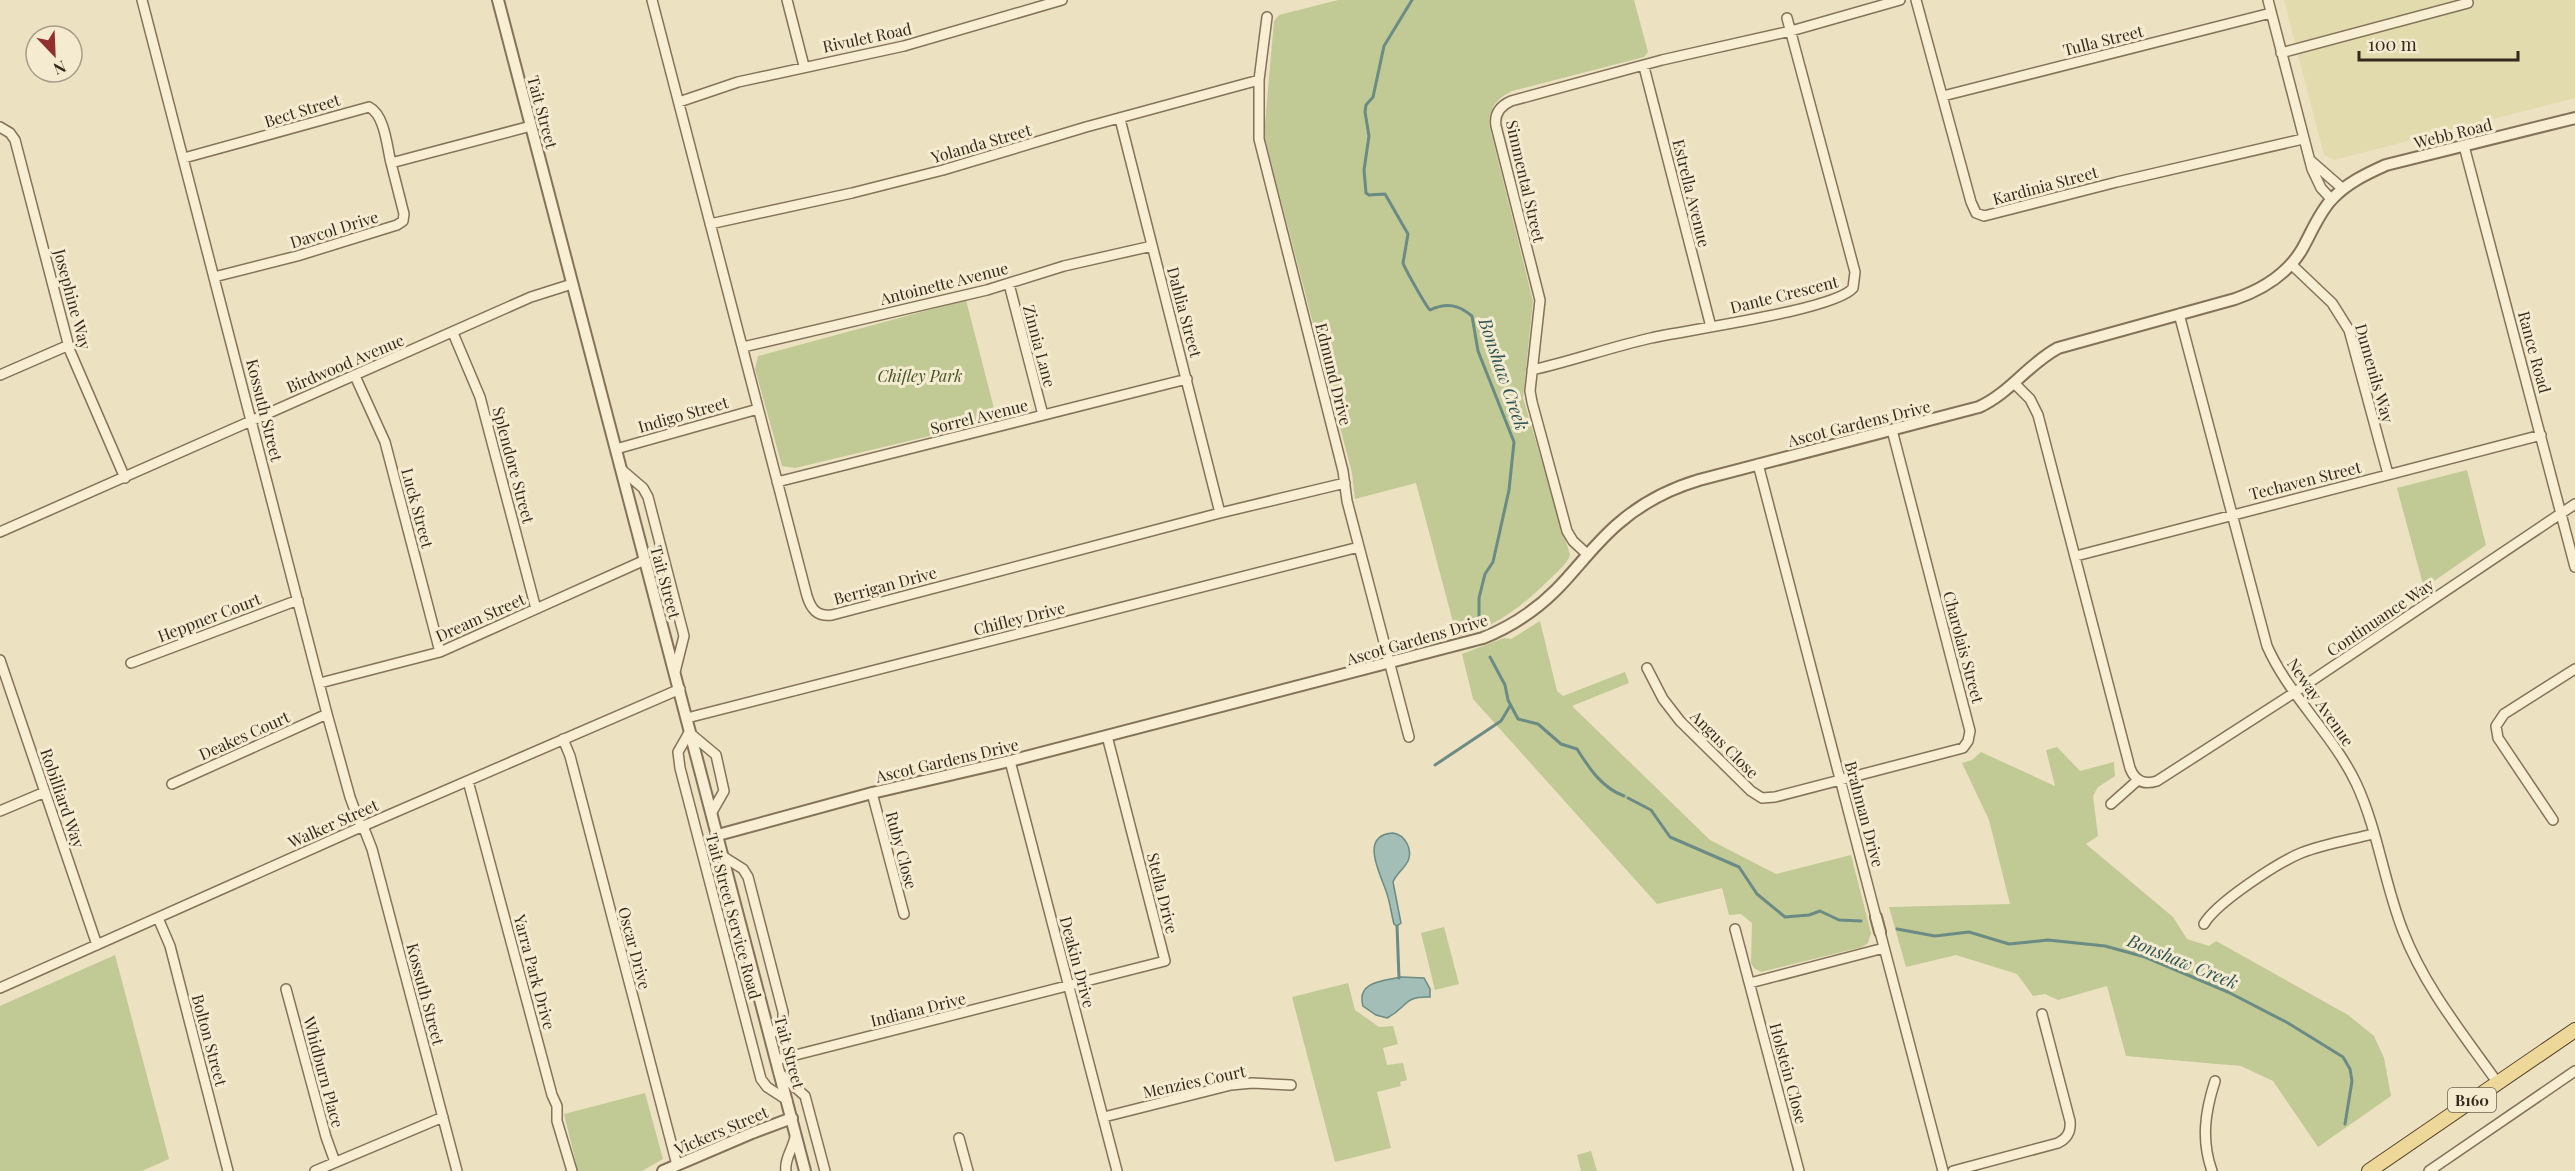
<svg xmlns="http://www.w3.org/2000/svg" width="2575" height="1171" font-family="'Playfair Display',serif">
	<rect width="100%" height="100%" fill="#ece1c1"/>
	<path fill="#e1dbae" d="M 2284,0 L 2575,0 L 2575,98 L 2334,160 L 2324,155 Z"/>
	<path fill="#c1c995" d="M 1338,0 L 1634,0 L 1648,52 L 1644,57 L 1512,91 C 1496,99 1487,109 1490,128 L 1533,301 L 1523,398 L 1570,555 C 1567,564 1559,570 1552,577 C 1525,604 1494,629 1457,637 L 1416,483 L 1355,499 L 1352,473 L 1264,135 L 1274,21 L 1279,15 Z
		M 966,300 L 997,420 L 795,468 L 782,466 L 755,369 L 758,356 Z
		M 2467,470 L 2486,545 L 2424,588 L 2397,488 Z
		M 1540,621 L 1557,691 L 1563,696 L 1625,672 L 1629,683 L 1572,706 L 1710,840 L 1776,874 L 1851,855 L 1871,933 L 1868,943 L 1862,947 L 1761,972 L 1754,968 L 1751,963 L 1752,923 L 1741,914 L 1729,915 L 1722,888 L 1657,904 L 1473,699 L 1462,654 L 1504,638 L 1511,639 Z
		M 2057,747 L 2080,771 L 2114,762 L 2115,776 L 2098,787 L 2093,796 L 2098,836 L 2086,844 L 2173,917 L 2187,939 L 2209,946 L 2216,941 L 2348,1015 L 2374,1036 L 2384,1058 L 2391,1096 L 2318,1147 L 2273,1081 L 2241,1066 L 2126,1056 L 2107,986 L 2058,1000 L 2045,994 L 2033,996 L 2017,974 L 1956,955 L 1906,967 L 1889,907 L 2010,904 L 1989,820 L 1962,763 L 1972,760 L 1981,752 L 2055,786 L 2046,750 Z
		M 1444,927 L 1459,984 L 1435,990 L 1421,933 Z
		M 115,955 L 169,1159 L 142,1171 L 0,1171 L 0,1006 Z
		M 1348,983 L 1355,1010 L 1379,1027 L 1393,1026 L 1398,1044 L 1383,1048 L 1387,1065 L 1403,1063 L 1407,1080 L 1400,1082 L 1401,1086 L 1377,1092 L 1391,1148 L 1335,1162 L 1292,997 Z
		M 645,1093 L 663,1159 L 642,1171 L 578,1171 L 564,1114 Z
		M 1591,1151 L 1597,1171 L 1581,1171 L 1577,1155 Z"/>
	<path fill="#a3beb7" stroke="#6b8b85" stroke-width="1.5" d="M 1393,833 C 1405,835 1413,849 1408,861 C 1404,869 1396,874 1393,882 L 1401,923 L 1397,926 L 1394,924 C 1391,913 1390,901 1386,891 C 1380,873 1359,835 1393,833 Z
		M 1401,977 L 1424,978 L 1430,989 L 1430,997 C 1403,996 1408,1007 1387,1018 L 1376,1015 L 1363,1006 C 1356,981 1384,981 1401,977 Z"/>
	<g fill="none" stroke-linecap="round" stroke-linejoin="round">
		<path stroke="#6b8b85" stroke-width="3" d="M 1412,0 L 1384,46 L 1373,97 L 1366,105 L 1365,112 L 1369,136 L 1364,170 L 1366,193 L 1369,195 L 1385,194 L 1408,234 L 1403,263 C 1406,271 1426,306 1430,310 C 1447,302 1459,305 1472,316 L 1478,351 L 1514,442 L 1509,490 L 1493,562 L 1485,574 L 1479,598 L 1479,617
			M 1490,657 L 1505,685 L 1508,700 L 1518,719 L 1538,724 L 1561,744 L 1577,749 C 1589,768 1602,788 1624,796
			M 1435,765 L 1501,721 L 1510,706
			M 1628,798 L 1651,810 L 1670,837 L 1739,867 L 1757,894 L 1785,917 L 1809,915 L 1820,911 L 1839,920 L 1861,921
			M 1397,926 L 1399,978
			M 1897,929 L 1935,936 L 1969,932 L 2009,944 L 2048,940 L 2105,946 L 2145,957 L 2228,992 L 2288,1023 L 2343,1057 L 2350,1069 L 2352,1081 L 2345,1124"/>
		<defs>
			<path id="minor" d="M 142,0 L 327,714 L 350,797 L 361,827
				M 652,0 L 807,596 C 811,609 817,617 832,615 L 1220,513 L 1345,483
				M 787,0 L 804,66
				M 1916,0 L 1971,202 L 1976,213 L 1984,216 L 2117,182 L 2303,139
				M 2268,0 L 2312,169 L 2321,188 L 2332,200
				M 1267,17 L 1259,80 L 1259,139 L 1343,471 L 1347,501 L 1409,737
				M 2281,53 L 2468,3 L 2467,0
				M 1644,67 L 1711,327
				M 1943,96 L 2271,13
				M 679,102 L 738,82 L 904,46 L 1062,0
				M 1120,119 L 1220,513
				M 0,127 L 10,133 L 15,140 L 70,351 L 125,478
				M 2464,146 L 2575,567
				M 184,158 L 369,107 C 385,115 387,147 391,163
				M 2311,161 L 2343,189
				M 710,224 L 852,193 L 943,170 L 1086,127 L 1259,80
				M 2291,264 L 2332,303 L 2349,330 L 2388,474
				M 214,277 L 297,256 L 397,225 L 403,221 L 404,214 L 391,163 L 531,126
				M 1009,284 L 1043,415
				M 2179,314 L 2267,646 C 2289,696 2332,733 2356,783 C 2378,830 2384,883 2403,931 C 2424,986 2463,1034 2497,1082
				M 453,333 L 480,397 L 536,609
				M 743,347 L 987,290 L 1064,266 L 1152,246
				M 1532,370 C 1572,361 1611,347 1651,338 C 1686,330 1835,310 1853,288 L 1855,272 L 1787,18
				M 0,375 L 69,345
				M 355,376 L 385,442 L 440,652
				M 2014,383 L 2030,399 L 2038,415 L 2130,768 C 2135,781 2144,785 2157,781 L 2286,698 L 2575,504
				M 616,449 L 758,409
				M 1758,464 L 1876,917
				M 622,470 L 643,488 L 648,497 L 684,636 L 675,672
				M 777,482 L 1187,379
				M 0,532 L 531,297 L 572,284
				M 1588,555 L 1573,541 L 1567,531 L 1532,402 L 1530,391 L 1540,300 L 1496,126 C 1494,114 1500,106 1511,101 L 1662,60 L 1791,31 L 1900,0
				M 2076,556 L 2541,435
				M 0,660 L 97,945
				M 131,663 L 298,600
				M 1647,668 L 1663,699 L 1680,721 L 1751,791 L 1762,798 L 1775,797 L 1963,748 L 1968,741 L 1970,731 L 1892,430
				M 320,683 L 440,652 L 645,560
				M 687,718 L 1359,547
				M 690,731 L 678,752 L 680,768 L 761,1079 L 767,1087 L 787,1100
				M 691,734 L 716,755 L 724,791 L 712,812
				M 563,739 L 570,756 L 677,1165
				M 1010,761 L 1117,1171
				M 468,781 L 552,1095 L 557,1106 L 557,1121 L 572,1171
				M 172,784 L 327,714
				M 872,793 L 904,914
				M 2111,804 L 2138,780
				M 0,811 L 45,792
				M 2553,820 L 2498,738 L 2496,726 L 2504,714 L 2575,669
				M 363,826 L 372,849 L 457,1171
				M 724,857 L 743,869 L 748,877 L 783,1012 L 783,1022 L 770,1035
				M 158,918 L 170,946 L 228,1171
				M 2204,924 C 2216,903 2277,863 2301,853 C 2324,844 2349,840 2373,834
				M 1735,929 L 1799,1171
				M 1880,932 L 1943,1171
				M 1750,983 L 1884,948
				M 0,988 L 361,827 L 680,689
				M 286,989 L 326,1137 L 335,1162
				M 776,1060 L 1165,961 L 1107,736
				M 779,1073 L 805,1096 L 825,1171
				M 1104,1117 L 1231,1085 L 1252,1083 L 1291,1085
				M 959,1138 L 968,1171
				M 315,1171 L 443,1117
				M 786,1171 C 784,1160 793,1148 795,1137
				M 1953,1171 L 2058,1143 C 2068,1138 2071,1131 2070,1121 L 2042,1014
				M 2212,1171 C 2201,1140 2205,1112 2215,1081
				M 2429,1171 L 2575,1071"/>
			<path id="tertiary" d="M 498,0 L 805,1171
				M 718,835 L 872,793 L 1010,761 L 1483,638 C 1510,627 1535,611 1556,590 C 1577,569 1595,543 1619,523 C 1642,503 1669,489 1699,480 L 1979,407 C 2010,393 2028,364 2058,348 L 2235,299 C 2261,290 2286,275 2301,251 C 2311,234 2318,214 2332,199 C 2347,183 2366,174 2386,165 L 2575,118
				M 1876,917 L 1880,932
				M 663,1171 L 752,1133 L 792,1118"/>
			<path id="primary" d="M 2369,1171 L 2575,1030"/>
		</defs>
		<use href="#minor" stroke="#847259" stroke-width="12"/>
		<use href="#tertiary" stroke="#847259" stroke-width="14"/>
		<use href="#primary" stroke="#52402d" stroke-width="16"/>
		<use href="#minor" stroke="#f7eed3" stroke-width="9"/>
		<use href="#tertiary" stroke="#f7eed3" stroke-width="10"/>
		<use href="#primary" stroke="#eed899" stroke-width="14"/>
	</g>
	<g text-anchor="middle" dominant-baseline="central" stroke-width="6" stroke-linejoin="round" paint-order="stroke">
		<rect fill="#f4ebd0" stroke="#6e6353" stroke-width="1.5" x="2448" y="1088" width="48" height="24" rx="4.5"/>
		<g font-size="15" font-weight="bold" fill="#34291d">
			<text x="2472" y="1100">B160</text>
		</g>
		<g font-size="16" fill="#34291d" stroke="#f4ebd0">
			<text transform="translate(867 37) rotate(-12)">Rivulet Road</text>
			<text transform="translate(2103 40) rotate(-14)">Tulla Street</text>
			<text transform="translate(302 110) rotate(-17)">Bect Street</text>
			<text transform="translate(543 112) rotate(75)">Tait Street</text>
			<text transform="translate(2453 133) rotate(-14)">Webb Road</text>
			<text transform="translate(981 143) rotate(-16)">Yolanda Street</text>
			<text transform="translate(1526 181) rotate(77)">Simmental Street</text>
			<text transform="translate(2045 185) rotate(-15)">Kardinia Street</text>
			<text transform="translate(1692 193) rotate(76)">Estrella Avenue</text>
			<text transform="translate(334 229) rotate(-17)">Davcol Drive</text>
			<text transform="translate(944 283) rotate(-14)">Antoinette Avenue</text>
			<text transform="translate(1784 294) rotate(-14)">Dante Crescent</text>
			<text transform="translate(73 299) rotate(75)">Josephine Way</text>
			<text transform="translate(1185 312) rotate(75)">Dahlia Street</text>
			<text transform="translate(1040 346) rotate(75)">Zinnia Lane</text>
			<text transform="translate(2535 352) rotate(75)">Rance Road</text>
			<text transform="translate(345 363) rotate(-23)">Birdwood Avenue</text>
			<text transform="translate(2375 373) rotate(74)">Dumenils Way</text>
			<text transform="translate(1334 374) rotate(76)">Edmund Drive</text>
			<text transform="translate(265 410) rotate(76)">Kossuth Street</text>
			<text transform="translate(683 414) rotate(-16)">Indigo Street</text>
			<text transform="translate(979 416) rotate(-14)">Sorrel Avenue</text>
			<text transform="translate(1859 423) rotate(-14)">Ascot Gardens Drive</text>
			<text transform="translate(514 465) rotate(75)">Splendore Street</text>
			<text transform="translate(2305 480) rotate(-14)">Techaven Street</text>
			<text transform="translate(418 508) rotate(75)">Luck Street</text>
			<text transform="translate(666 582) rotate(75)">Tait Street</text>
			<text transform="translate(885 585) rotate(-15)">Berrigan Drive</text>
			<text transform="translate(209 617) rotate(-21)">Heppner Court</text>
			<text transform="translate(480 617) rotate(-24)">Dream Street</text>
			<text transform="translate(2380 617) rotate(-34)">Continuance Way</text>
			<text transform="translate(1019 618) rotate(-14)">Chifley Drive</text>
			<text transform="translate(1417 639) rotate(-16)">Ascot Gardens Drive</text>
			<text transform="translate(1964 647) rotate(75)">Charolais Street</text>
			<text transform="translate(2321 702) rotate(55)">Neway Avenue</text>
			<text transform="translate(244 735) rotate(-24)">Deakes Court</text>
			<text transform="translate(1725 744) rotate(45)">Angus Close</text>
			<text transform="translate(947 760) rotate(-13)">Ascot Gardens Drive</text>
			<text transform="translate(63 798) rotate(71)">Robilliard Way</text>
			<text transform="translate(1865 814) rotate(75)">Brahman Drive</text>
			<text transform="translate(333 823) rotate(-24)">Walker Street</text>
			<text transform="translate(902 850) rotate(75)">Ruby Close</text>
			<text transform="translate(1163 893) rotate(76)">Stella Drive</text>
			<text transform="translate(734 916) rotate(75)">Tait Street Service Road</text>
			<text transform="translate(635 948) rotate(75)">Oscar Drive</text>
			<text transform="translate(1078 962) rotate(75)">Deakin Drive</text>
			<text transform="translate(535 972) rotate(75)">Yarra Park Drive</text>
			<text transform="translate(426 994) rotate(75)">Kossuth Street</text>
			<text transform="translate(918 1009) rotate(-14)">Indiana Drive</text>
			<text transform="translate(210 1040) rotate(75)">Bolton Street</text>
			<text transform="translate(790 1052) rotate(75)">Tait Street</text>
			<text transform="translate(324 1072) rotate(75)">Whidburn Place</text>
			<text transform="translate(1789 1073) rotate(75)">Holstein Close</text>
			<text transform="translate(1194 1081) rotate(-12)">Menzies Court</text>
			<text transform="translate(721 1130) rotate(-23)">Vickers Street</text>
		</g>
		<g font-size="16" font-style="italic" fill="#435024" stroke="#f4ebd0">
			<text x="920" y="375">Chifley Park</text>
		</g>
		<g font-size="18" font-style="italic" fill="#2d5453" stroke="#f4ebd0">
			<text transform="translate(1504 374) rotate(71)">Bonshaw Creek</text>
			<text transform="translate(2183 961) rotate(22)">Bonshaw Creek</text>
		</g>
	</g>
	<g transform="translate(54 54) rotate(157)"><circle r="28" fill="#f4ebd0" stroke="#a79d88" stroke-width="1.5"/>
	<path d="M0-4.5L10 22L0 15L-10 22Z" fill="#91302c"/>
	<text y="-9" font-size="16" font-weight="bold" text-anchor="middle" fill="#34291d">N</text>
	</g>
	<path d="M2359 51v9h159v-9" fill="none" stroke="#34291d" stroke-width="3"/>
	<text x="2368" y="51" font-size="18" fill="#34291d" stroke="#f4ebd0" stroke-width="4.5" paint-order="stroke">100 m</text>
</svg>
